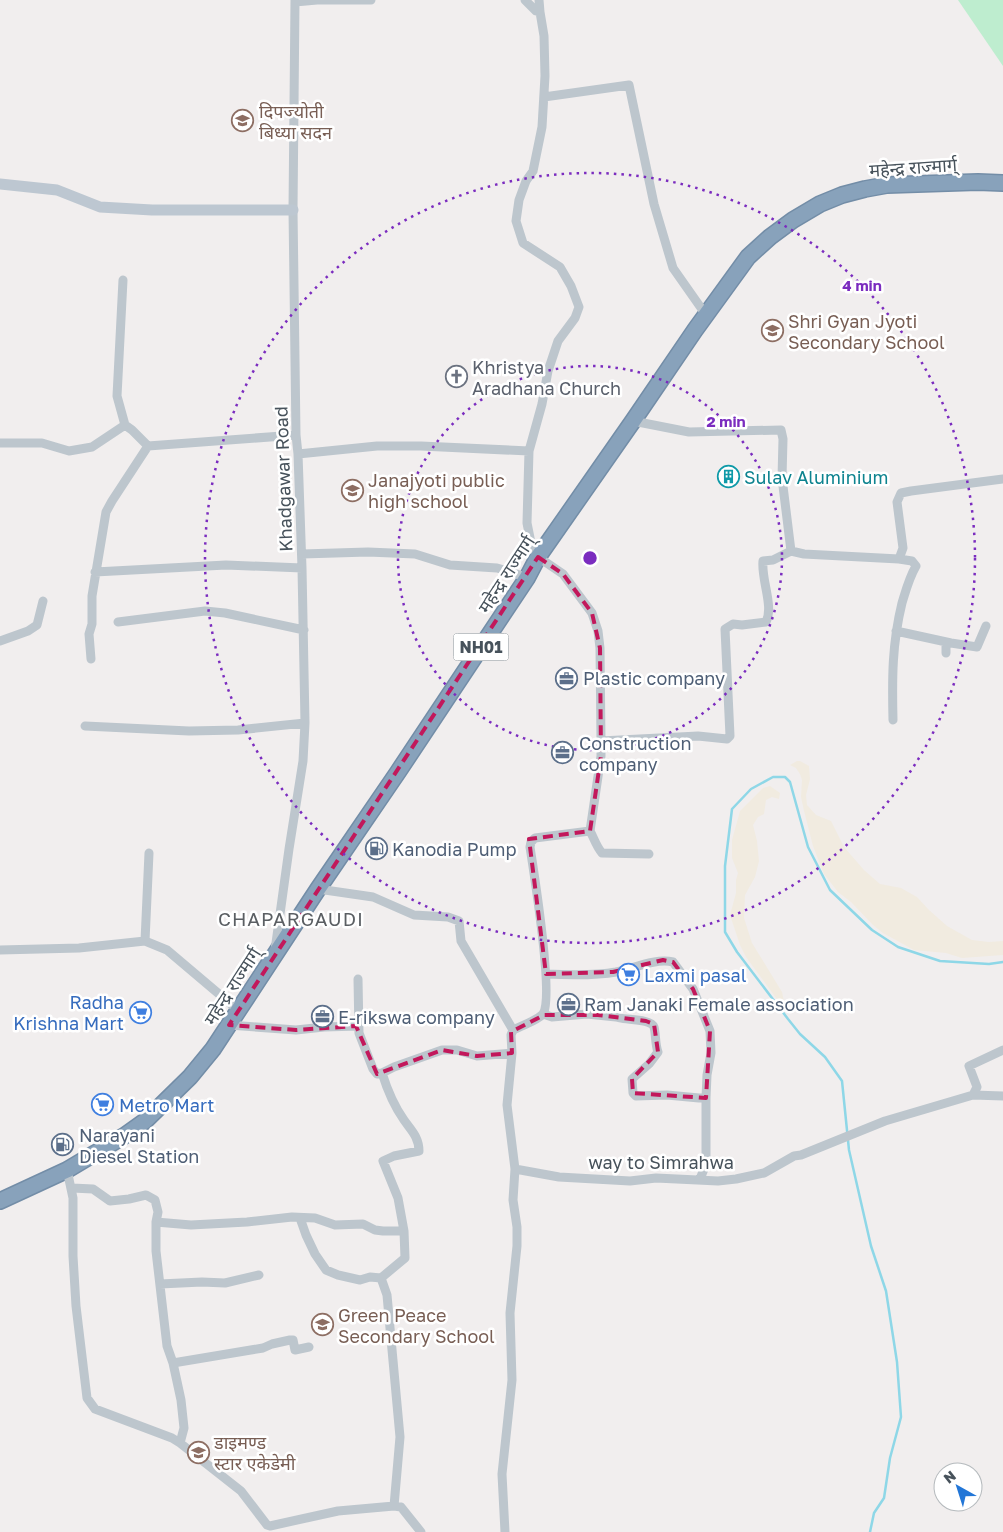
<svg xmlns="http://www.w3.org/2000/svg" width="1003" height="1532" font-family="'Golos Text','Noto Sans Devanagari',sans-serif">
	<rect width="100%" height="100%" fill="#f1eeee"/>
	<path fill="#beedcf" d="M 958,0 L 1003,0 L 1003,66 Z"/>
	<path fill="#f1ebe0" d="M 797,761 L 800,761 L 809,766 L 810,779 L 806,795 L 807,805 L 816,815 L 831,821 L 844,847 L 864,870 L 880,884 L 901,888 L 917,897 L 929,910 L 947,926 L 972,940 L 989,942 L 1003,941 L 1003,955 L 962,958 L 946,953 L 914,950 L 883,933 L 873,925 L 851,902 L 838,892 L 824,874 L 813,846 L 804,811 L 801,797 L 802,780 L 800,774 L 796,768 L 790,765 Z
		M 770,786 L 780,793 L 779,799 L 772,797 L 766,800 L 764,814 L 758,817 L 753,825 L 757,841 L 759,861 L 755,877 L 745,895 L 744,918 L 752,943 L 782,992 L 785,1006 L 779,1002 L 746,957 L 740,945 L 730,915 L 736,893 L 736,880 L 738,873 L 732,858 L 732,840 L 740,811 L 763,788 Z"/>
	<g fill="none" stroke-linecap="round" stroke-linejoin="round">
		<path stroke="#8ed7e7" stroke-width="2.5" d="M 870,1532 L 874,1513 L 884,1498 L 890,1458 L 901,1417 L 897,1362 L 886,1291 L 871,1246 L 849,1150 L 842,1081 L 825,1057 L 800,1034 L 788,1019 L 737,952 L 725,932 L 725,866 L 732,809 L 751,789 L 773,777 L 785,777 L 790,782 L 808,847 L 830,890 L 872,930 L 898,947 L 940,961 L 989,964 L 1003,962"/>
		<defs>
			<path id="highway" d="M 0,1201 L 67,1170 L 124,1136 L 145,1121 L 190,1077 L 213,1049 L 318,889 L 398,772 L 527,578 L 538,557 L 633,421 L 695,330 L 748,257 L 770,237 L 793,220 L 820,204 L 842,195 L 865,189 L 887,185 L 978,182 L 1003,183"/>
		</defs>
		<use href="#highway" stroke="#738da7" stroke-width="18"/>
		<path stroke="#bdc6cd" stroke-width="9" d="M 525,0 L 536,11 L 540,12
			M 295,2 L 317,0 L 371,0
			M 544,97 L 629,85 L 654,204 L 673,268 L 706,315
			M 123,280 L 117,396 L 125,425 L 132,430 L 148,446
			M 633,421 L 689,432 L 781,430 L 783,439 L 782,478 L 791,551
			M 0,443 L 42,443 L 69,451 L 92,447 L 125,425
			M 298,454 L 377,446 L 421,446 L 529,451
			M 302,554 L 368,552 L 415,554 L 450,565 L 497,568 L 511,572 L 527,578
			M 899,559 L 903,548 L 897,502 L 901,493 L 911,491 L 1003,479
			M 95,572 L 226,565 L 302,568
			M 118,622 L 205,611 L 225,613 L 304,630
			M 896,631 L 951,643 L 977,647 L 986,626
			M 0,641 L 28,631 L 37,625 L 43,601
			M 946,653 L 946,642
			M 91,659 L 89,634 L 92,624 L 92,596 L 106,512 L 112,501 L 148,446 L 296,435
			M 85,726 L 189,731 L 238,730 L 305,723
			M 601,741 L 698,736 L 727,739 L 730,736 L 725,629 L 733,624 L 742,625 L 766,622 C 774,606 761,580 763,561 L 773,560 L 791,551 L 804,554 L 899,559 L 912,561 L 916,566 C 909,578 906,590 902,603 C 892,644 892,678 893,720
			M 590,831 C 594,838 596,846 602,853 L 649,854
			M 318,889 L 373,897 L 414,915 L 448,917 L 459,921 L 461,941 L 513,1030
			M 145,941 L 149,853
			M 0,950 L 79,948 L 145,941 L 167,950 L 232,1005 L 238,1011
			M 275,950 L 289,849 L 303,761 L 305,723 L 302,568 L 298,454 L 296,435 L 293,210 L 295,0
			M 546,974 C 568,975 594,976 616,972 C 634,968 656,958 673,962 L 693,989 L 710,1031 L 711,1053 L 707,1075 L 706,1098 L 706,1164 L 700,1179
			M 358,979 L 359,1033 L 373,1069 L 377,1074 L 382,1073
			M 543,1014 L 552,1017 L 587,1014 L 616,1017 L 620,1018 C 628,1020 651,1019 654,1027 C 656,1034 655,1044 658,1052 L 649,1064 L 632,1079 L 633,1093 L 636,1096 L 667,1095 L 699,1098 L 706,1098
			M 229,1025 L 296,1030 L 324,1027 L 359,1026
			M 973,1095 L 1003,1096
			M 515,1169 L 559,1177 L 630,1181 L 656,1178 L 718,1181 L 736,1179 L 764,1173 L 794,1156 L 801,1155 L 885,1121 L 973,1095 L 977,1087 L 969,1066 L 1003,1050
			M 67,1170 L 73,1198 L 73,1256 L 76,1306 L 87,1398 L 95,1409 L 172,1438 L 180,1443 L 241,1491 L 267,1525 L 270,1526 L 338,1511 L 394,1506 L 401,1507 L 421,1532
			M 72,1188 L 93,1189 L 110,1201 L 129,1199 L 146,1195 L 155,1200 L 158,1212 L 156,1222 L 191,1225 L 247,1222 L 292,1217 L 315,1218 L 335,1225 L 363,1224 L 375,1230 L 383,1231 L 404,1231
			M 300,1218 L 306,1235 L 315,1254 L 326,1270 L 338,1275 L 360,1280 L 370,1277 L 381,1278 L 387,1295 L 400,1437 L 394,1506
			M 156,1222 L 156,1251 L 167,1346 L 173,1363 L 181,1400 L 184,1428 L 180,1443
			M 381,1278 L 405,1258 L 404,1231 L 398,1198 L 383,1161 L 394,1156 L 419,1151 C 419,1137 411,1130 404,1120 C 394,1106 387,1089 382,1073 L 394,1067 L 442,1050 L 457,1050 L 477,1056 L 512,1053
			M 160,1284 L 202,1282 L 225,1283 L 259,1275
			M 173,1363 L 263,1348 L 272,1344 L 290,1340 L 293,1340 L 295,1350 L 309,1347
			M 505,1532 L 502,1474 L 512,1380 L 510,1313 L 517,1246 L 517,1227 L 513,1200 L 515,1169 L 507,1105 L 512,1053 L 511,1035 L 513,1030 C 521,1026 538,1020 543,1014 C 554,997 534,873 530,847 L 531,842 L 535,838 L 590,831 L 601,756 L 601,741 L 600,648 L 598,631 L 592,613 L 563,574 L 538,557 L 531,543 L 527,523 L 529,451 L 542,404 L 548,371 L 558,341 L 575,318 L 579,307 L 571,286 L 560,267 L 523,243 L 516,221 L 519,200 L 526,181 L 533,171 L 542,127 L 545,76 L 544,36 L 540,12 L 539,0"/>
		<path stroke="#bdc7d1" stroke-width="11" d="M 0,184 L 57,190 L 100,207 L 152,210 L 293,210"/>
		<use href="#highway" stroke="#88a2bb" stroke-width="15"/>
	</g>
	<path fill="none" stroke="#c2185b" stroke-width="4" stroke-dasharray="10 6" stroke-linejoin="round" d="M 538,557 L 563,574 L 592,613 L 600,648 L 601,756 L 590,831 L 529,839 L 546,974 L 613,972 L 663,960 L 673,962 L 693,989 L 710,1031 L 706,1098 L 633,1093 L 632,1079 L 658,1052 L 654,1024 L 646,1021 L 598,1015 L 544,1015 L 511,1032 L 512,1053 L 477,1056 L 442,1050 L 377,1074 L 356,1026 L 296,1030 L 229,1025 Z"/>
	<g fill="none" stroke="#7b2cbf" stroke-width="2.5" stroke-dasharray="2.5 5">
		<circle cx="590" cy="558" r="192"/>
		<circle cx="590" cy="558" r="385"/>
	</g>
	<defs>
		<symbol id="school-ring" viewBox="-11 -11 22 22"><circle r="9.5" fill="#fff" stroke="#8d6e63" stroke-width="1.5"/><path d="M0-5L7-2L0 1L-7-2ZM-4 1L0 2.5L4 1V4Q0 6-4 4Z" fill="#8d6e63"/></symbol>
		<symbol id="university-ring" viewBox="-11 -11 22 22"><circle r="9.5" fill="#fff" stroke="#8d6e63" stroke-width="1.5"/><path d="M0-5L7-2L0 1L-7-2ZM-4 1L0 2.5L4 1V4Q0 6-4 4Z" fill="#8d6e63"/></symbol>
		<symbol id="church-ring" viewBox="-11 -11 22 22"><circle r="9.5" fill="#fff" stroke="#6b7280" stroke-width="1.5"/><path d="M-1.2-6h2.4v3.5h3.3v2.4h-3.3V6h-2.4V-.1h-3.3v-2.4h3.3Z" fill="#6b7280"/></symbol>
		<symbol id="building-ring" viewBox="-11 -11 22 22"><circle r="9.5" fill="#fff" stroke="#0f9aa8" stroke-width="1.5"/><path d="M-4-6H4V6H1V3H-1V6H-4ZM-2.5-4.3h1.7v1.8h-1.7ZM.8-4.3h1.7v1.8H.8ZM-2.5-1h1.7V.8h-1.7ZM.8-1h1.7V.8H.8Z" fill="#0f9aa8"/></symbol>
		<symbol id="office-ring" viewBox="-11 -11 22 22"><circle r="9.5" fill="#fff" stroke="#5c6f8a" stroke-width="1.5"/><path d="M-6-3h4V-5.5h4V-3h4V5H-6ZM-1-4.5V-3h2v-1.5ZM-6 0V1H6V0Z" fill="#5c6f8a"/></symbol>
		<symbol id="fuel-ring" viewBox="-11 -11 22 22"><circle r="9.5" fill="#fff" stroke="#5c6f8a" stroke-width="1.5"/><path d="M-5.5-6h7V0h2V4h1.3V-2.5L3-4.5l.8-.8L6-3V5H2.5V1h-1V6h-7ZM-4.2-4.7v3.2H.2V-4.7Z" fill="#5c6f8a"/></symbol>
		<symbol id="supermarket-ring" viewBox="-11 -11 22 22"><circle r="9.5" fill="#fff" stroke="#3f7fe0" stroke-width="1.5"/><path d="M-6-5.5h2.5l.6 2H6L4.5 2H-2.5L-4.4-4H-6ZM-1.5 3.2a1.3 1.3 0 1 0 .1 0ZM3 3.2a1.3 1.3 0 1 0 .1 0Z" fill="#3f7fe0"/></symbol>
	</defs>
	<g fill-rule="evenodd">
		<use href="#school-ring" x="230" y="108" width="25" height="25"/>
		<use href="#university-ring" x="760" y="318" width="25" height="25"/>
		<use href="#church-ring" x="444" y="364" width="25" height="25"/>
		<use href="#building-ring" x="716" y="464" width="25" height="25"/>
		<use href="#school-ring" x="340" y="478" width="25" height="25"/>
		<use href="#office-ring" x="554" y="666" width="25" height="25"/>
		<use href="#office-ring" x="550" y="740" width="25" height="25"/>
		<use href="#fuel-ring" x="364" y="836" width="25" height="25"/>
		<use href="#supermarket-ring" x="616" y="962" width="25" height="25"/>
		<use href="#office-ring" x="556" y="992" width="25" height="25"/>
		<use href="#supermarket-ring" x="128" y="1000" width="25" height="25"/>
		<use href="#office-ring" x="310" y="1004" width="25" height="25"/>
		<use href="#supermarket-ring" x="90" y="1092" width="25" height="25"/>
		<use href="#fuel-ring" x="50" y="1132" width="25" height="25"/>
		<use href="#school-ring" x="310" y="1312" width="25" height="25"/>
		<use href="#school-ring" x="186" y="1440" width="25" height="25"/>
	</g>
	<g text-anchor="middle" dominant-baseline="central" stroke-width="5" stroke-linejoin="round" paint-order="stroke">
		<rect fill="#fff" stroke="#7e868c" stroke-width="1" x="453.5" y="633.5" width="55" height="27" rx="4"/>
		<g font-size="16" font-weight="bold" fill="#47525b">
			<text x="481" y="647">NH01</text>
		</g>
		<g font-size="18" fill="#785e54" stroke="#fff" text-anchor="start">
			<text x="259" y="111">दिपज्योती<tspan x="259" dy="21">बिध्या सदन</tspan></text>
			<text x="788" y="321">Shri Gyan Jyoti<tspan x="788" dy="21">Secondary School</tspan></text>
			<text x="368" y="480">Janajyoti public<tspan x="368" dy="21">high school</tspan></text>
			<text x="338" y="1315">Green Peace<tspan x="338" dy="21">Secondary School</tspan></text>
			<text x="214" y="1442">डाइमण्ड<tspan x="214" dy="21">स्टार एकेडेमी</tspan></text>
		</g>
		<g font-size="18" fill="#47525b" stroke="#fff">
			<text transform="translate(913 167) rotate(-4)">महेन्द्र राज्मार्ग्</text>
			<text transform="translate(283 479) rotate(-92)">Khadgawar Road</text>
			<text transform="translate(506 574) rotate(-57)">महेन्द्र राज्मार्ग्</text>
			<text transform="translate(232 986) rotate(-57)">महेन्द्र राज्मार्ग्</text>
			<text x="661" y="1162">way to Simrahwa</text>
		</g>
		<g font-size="18" fill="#5b616d" stroke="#fff" text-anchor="start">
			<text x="472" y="367">Khristya<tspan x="472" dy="21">Aradhana Church</tspan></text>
		</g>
		<g font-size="18" fill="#0d838f" stroke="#fff" text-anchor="start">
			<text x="744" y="477">Sulav Aluminium</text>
		</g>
		<g font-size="18" fill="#4e5e75" stroke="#fff" text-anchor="start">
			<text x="583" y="678">Plastic company</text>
			<text x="579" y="743">Construction<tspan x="579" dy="21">company</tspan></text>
			<text x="392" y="849">Kanodia Pump</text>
			<text x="584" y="1004">Ram Janaki Female association</text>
			<text x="338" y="1017">E-rikswa company</text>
			<text x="79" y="1135">Narayani<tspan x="79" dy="21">Diesel Station</tspan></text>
		</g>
		<g font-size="18" fill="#366cbe" stroke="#fff" text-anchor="start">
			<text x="644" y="975">Laxmi pasal</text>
			<text x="124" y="1002" text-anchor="end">Radha<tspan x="124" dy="21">Krishna Mart</tspan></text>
			<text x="119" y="1105">Metro Mart</text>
		</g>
		<g font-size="19" letter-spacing="1" fill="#5b5f63" stroke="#fff">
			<text x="291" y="918">CHAPARGAUDI</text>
		</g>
	</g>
	<circle cx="590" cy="558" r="8" fill="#7b2cbf" stroke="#fff" stroke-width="2.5"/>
	<g font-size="15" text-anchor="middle" font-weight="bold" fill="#7b2cbf" stroke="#fff" stroke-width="5" stroke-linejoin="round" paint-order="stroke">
		<text x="862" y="291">4 min</text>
		<text x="726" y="427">2 min</text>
	</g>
	<g transform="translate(958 1487) rotate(321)"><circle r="24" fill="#ffffff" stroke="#b5babd"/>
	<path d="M0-4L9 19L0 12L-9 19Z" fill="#2276d7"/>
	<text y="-8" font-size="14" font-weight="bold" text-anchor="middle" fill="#47525b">N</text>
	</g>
</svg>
